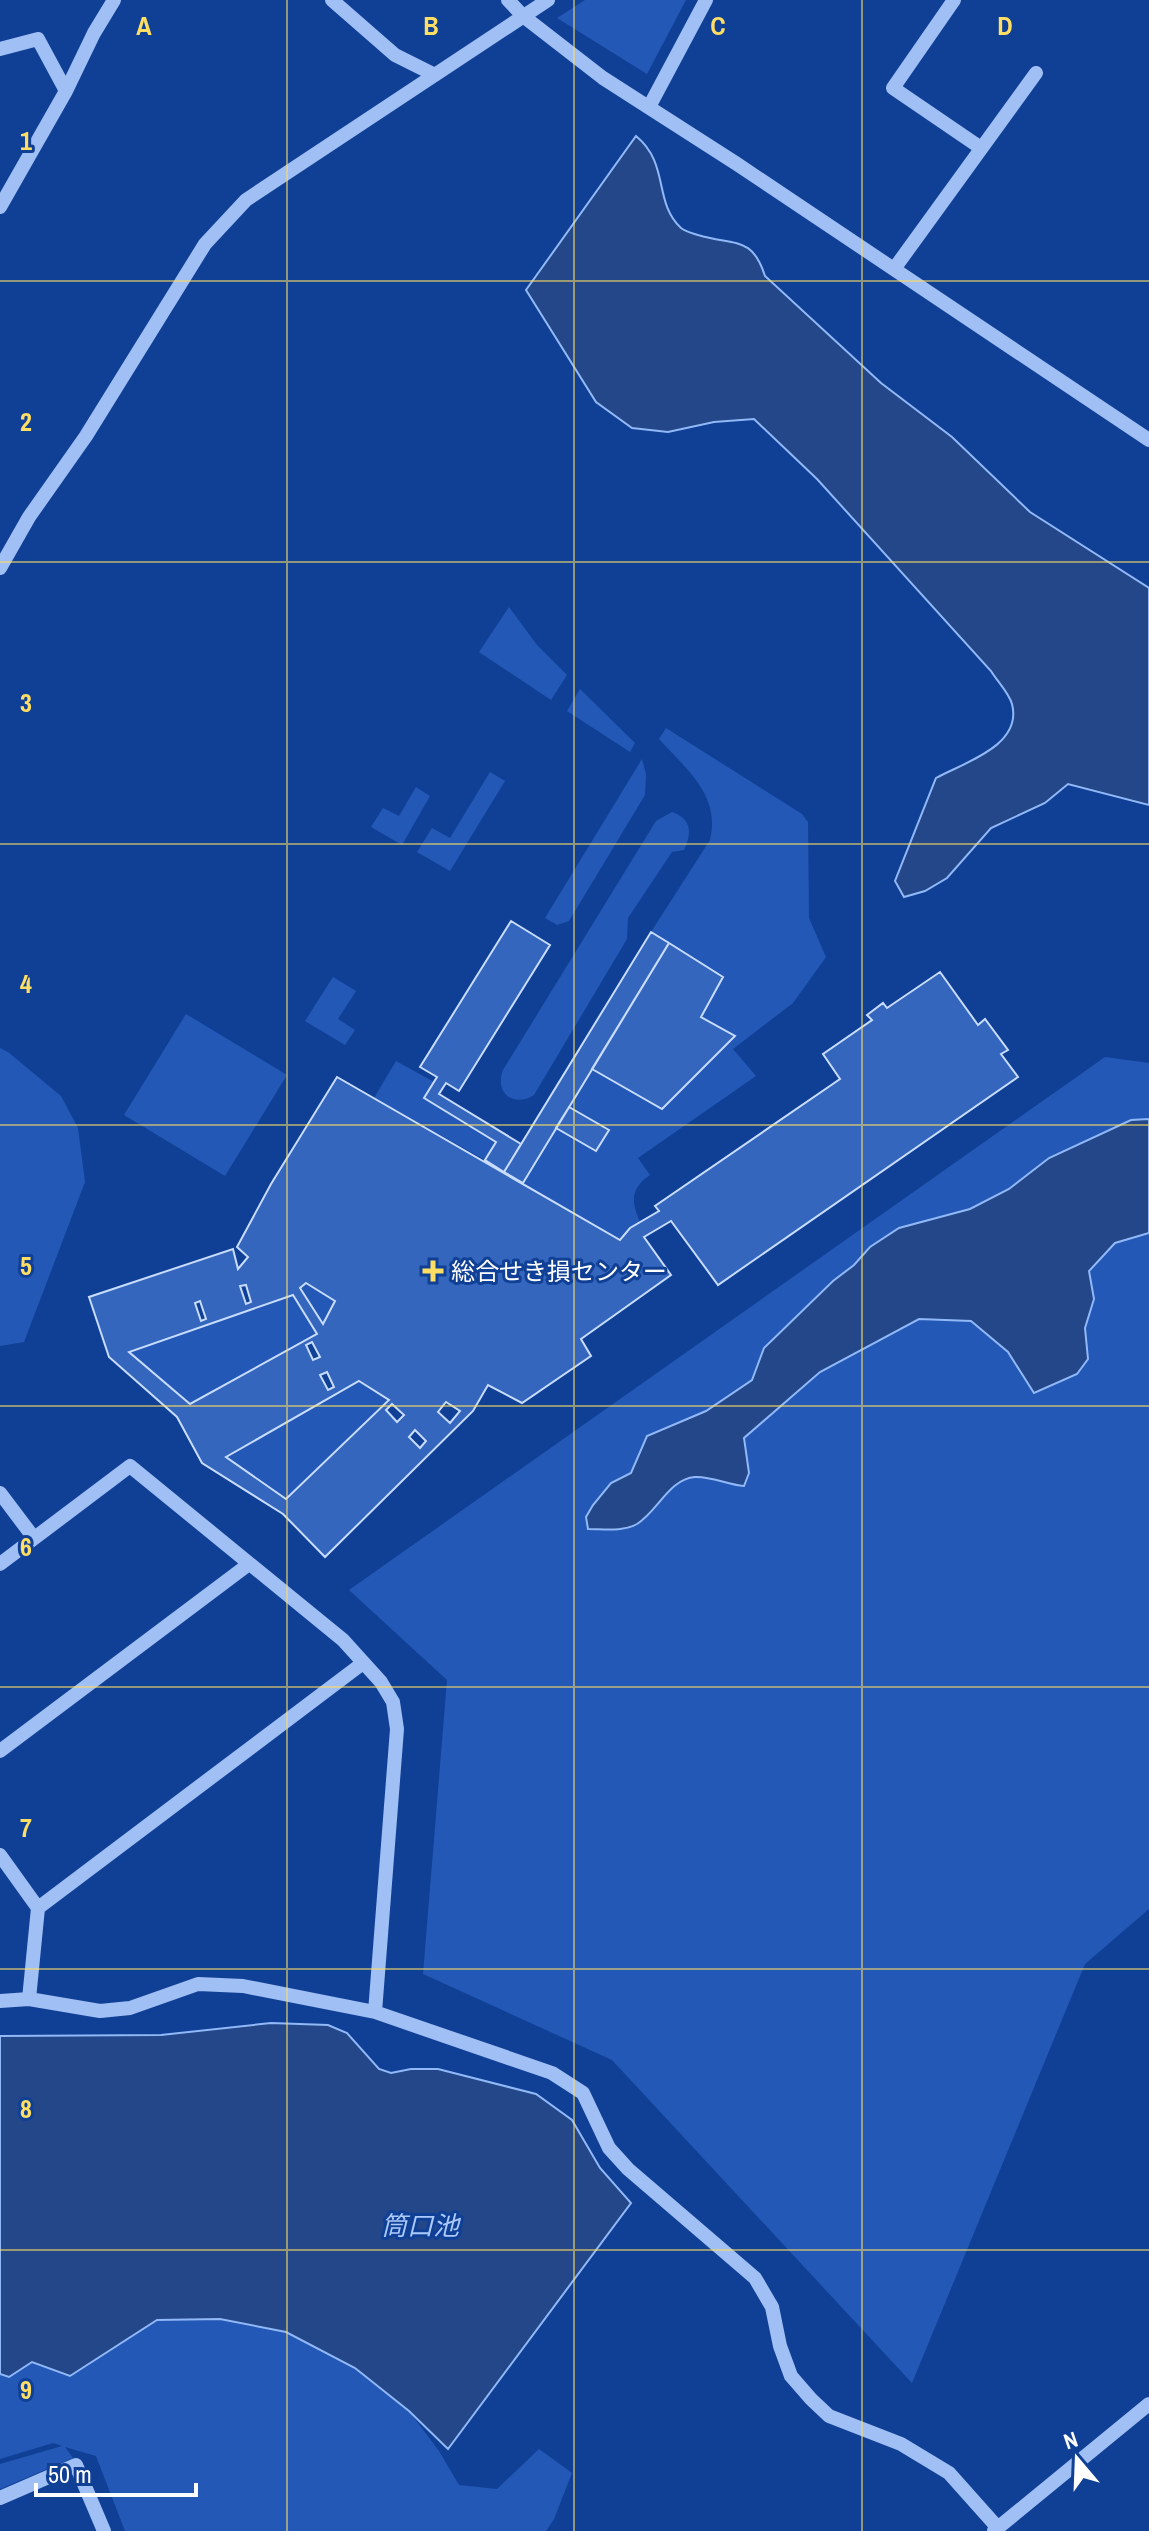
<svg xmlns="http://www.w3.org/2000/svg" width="1149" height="2531" font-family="'Archivo Narrow','Noto Sans JP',sans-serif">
	<rect width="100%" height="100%" fill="#104096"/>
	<path fill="#2358b6" d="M 585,0 L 686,0 L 647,74 L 557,18 Z
		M 509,607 L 537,645 L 567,675 L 551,700 L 479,652 Z
		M 580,689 L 635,743 L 630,752 L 567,711 Z
		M 666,728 L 802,814 L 808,822 L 809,918 L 826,957 L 793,1003 L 733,1049 L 756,1076 L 638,1158 L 650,1175 C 630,1189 631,1201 640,1222 L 620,1240 L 523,1184 L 556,1128 L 596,1151 L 609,1131 L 569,1107 L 591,1068 L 662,1109 L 735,1037 L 701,1017 L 722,977 L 651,932 L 710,840 C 721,795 686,769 659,739 Z
		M 642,759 L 646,774 L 645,795 L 569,921 L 557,925 L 545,918 Z
		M 490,772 L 505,781 L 450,871 L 417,852 L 432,828 L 450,838 Z
		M 416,787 L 430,796 L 402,845 L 371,827 L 383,808 L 399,816 Z
		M 672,812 C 692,819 692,833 684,850 L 672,852 L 628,918 L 627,939 L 534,1095 C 514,1108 494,1093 503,1070 L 656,821 Z
		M 333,977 L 356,991 L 338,1019 L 355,1030 L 345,1045 L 305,1021 Z
		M 186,1014 L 287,1075 L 225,1176 L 124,1115 Z
		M 0,1048 L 8,1052 L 61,1096 L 78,1128 L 85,1182 L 24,1342 L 0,1346 Z
		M 1105,1057 L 1149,1063 L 1149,1909 L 1085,1964 L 912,2383 L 612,2060 L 423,1974 L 447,1680 L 349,1590 Z
		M 396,1061 L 434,1082 L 425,1098 L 496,1142 L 485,1160 L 374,1098 Z
		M 306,1283 L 335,1301 L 323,1324 L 300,1288 Z
		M 293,1295 L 317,1334 L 190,1404 L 129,1352 Z
		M 359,1381 L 389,1400 L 286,1499 L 226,1457 Z
		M 220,2319 L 286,2332 L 355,2368 L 409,2411 L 439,2451 L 459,2485 L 497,2489 L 539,2449 L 572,2473 L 554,2519 L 546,2531 L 125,2531 L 96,2456 L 65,2447 L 73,2458 L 0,2489 L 0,2464 L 62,2446 L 53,2443 L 0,2459 L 0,2374 L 9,2377 L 32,2362 L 70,2376 L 157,2320 Z"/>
	<path fill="#234788" stroke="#91b8f7" stroke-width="2" d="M 636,136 C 670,164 653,202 681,228 C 686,232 692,233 698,235 C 734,246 752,235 765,276 L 881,383 L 952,437 L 1030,512 L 1149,588 L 1149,805 L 1068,784 L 1045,803 L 991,828 L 947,878 L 925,891 L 904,897 L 895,881 L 936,778 C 963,763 1023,746 1012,704 C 1009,693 997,681 991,671 L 817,479 L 754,419 L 714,422 L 668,432 L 632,428 L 596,402 L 526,290 Z
		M 1149,1119 L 1149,1233 L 1115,1243 L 1089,1271 L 1094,1299 L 1085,1328 L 1088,1359 L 1077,1374 L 1034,1393 L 1008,1352 L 971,1321 L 919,1319 L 820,1372 L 744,1438 L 749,1473 L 744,1486 C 728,1485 711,1476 695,1477 C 669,1479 658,1511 637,1524 C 623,1532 604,1529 588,1529 L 586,1517 L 593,1505 L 611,1483 L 631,1473 L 647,1436 L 706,1411 L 752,1380 L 764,1348 L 833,1281 L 854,1265 L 870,1247 L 899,1228 L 970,1209 L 1009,1189 L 1049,1158 L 1131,1120 Z
		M 271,2023 L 328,2025 L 347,2033 L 379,2069 L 391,2073 L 411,2069 L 438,2069 L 536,2094 L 572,2120 L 600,2168 L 631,2203 L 448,2449 L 409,2411 L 355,2368 L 286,2332 L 220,2319 L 157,2320 L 70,2376 L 32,2362 L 9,2377 L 0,2374 L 0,2036 L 161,2035 Z"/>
	<path fill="#3466bd" stroke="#c8dcfe" stroke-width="2" fill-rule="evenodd" d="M 511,921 L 550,945 L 459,1091 L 446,1083 L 439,1094 L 521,1144 L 504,1172 L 485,1160 L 496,1142 L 424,1098 L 437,1077 L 420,1067 Z
		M 651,932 L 669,943 L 523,1183 L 504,1172 Z
		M 669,943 L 723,977 L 701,1017 L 735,1036 L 662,1109 L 592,1069 Z
		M 940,972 L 978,1025 L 985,1019 L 1008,1050 L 1001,1054 L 1018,1077 L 718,1285 L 671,1221 L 644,1237 L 671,1275 L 581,1339 L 591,1356 L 522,1403 L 488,1385 L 473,1411 L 325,1557 L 283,1514 L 202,1463 L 177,1417 L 109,1357 L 89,1297 L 233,1249 L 238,1269 L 248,1257 L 237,1247 L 271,1184 L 337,1077 L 620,1240 L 630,1228 L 659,1211 L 655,1206 L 840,1079 L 823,1054 L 872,1020 L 867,1015 L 883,1003 L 887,1008 ZM 306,1283 L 335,1301 L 323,1324 L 300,1288 ZM 246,1285 L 251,1302 L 246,1304 L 240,1286 ZM 293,1295 L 317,1334 L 190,1404 L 129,1352 ZM 200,1301 L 206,1319 L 201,1321 L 195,1303 ZM 312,1342 L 320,1357 L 313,1360 L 306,1345 ZM 327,1372 L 334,1387 L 328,1390 L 320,1375 ZM 359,1381 L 389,1400 L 286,1499 L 226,1457 ZM 446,1402 L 460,1411 L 450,1423 L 438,1412 ZM 392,1404 L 404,1415 L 397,1422 L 386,1410 ZM 415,1430 L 426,1441 L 420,1448 L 409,1437 Z
		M 569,1107 L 609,1130 L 596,1151 L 556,1128 Z"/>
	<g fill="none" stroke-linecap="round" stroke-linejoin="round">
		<path stroke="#a0bff4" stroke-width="14" d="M 332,0 L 395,55 L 435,75
			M 508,0 L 523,16 L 603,78 L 737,164 L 1149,440
			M 954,0 L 893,88 L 981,148
			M 0,49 L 38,39 L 66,91
			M 649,107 L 706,0
			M 0,207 L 66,91 L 94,33 L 114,0
			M 894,269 L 1036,73
			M 0,568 L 29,517 L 86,436 L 205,244 L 246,200 L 548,0
			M 0,1493 L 34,1538
			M 0,1564 L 130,1466 L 343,1640 L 381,1682 L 393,1702 L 397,1729 L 375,2012
			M 0,1751 L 249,1564
			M 0,1855 L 38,1908
			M 29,1999 L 38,1908 L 363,1663
			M 0,2001 L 29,1999 L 100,2011 L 130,2008 L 198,1984 L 243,1986 L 375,2012 L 552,2073 L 583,2093 L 609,2148 L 628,2169 L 755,2278 L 772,2307 L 780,2346 L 791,2376 L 811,2399 L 829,2416 L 901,2444 L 949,2473 L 998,2528
			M 0,2498 L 76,2465 L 104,2531
			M 994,2531 L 1149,2404"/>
	</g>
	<path fill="none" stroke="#ffde63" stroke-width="2" stroke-opacity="0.55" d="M 287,0 L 287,2531M 574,0 L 574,2531M 862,0 L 862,2531M 0,281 L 1149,281M 0,562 L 1149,562M 0,844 L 1149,844M 0,1125 L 1149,1125M 0,1406 L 1149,1406M 0,1687 L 1149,1687M 0,1969 L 1149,1969M 0,2250 L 1149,2250"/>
	<path fill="#ffde63" stroke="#104096" stroke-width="3" d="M429 1259h8v8h8v8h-8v8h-8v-8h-8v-8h8z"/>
	<g text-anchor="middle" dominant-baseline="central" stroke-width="6" stroke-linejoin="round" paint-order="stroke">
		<g font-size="24" fill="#fff" stroke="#104096" text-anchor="start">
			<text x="451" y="1271">総合せき損センター</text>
		</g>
		<g font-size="26" font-style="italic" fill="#acc9fb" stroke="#104096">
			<text x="420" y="2225">筒口池</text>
		</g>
	</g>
	<g font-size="26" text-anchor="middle" font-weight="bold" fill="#ffde63" stroke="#104096" stroke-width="6" stroke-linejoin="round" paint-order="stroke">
		<text x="144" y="35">A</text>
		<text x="431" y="35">B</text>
		<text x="718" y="35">C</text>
		<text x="1005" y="35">D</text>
		<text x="26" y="150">1</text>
		<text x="26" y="431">2</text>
		<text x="26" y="712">3</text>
		<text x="26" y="993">4</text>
		<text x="26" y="1275">5</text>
		<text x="26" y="1556">6</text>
		<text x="26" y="1837">7</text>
		<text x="26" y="2118">8</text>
		<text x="26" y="2399">9</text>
	</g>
	<g transform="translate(1077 2459) rotate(341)" stroke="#104096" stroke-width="6" paint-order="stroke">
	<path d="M0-6L14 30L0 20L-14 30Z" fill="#ffffff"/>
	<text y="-12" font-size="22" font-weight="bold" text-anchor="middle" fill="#ffffff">N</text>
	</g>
	<path d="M36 2483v12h160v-12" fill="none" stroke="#ffffff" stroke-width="4"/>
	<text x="48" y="2483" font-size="24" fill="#ffffff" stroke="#104096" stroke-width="6" paint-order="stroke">50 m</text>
</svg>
